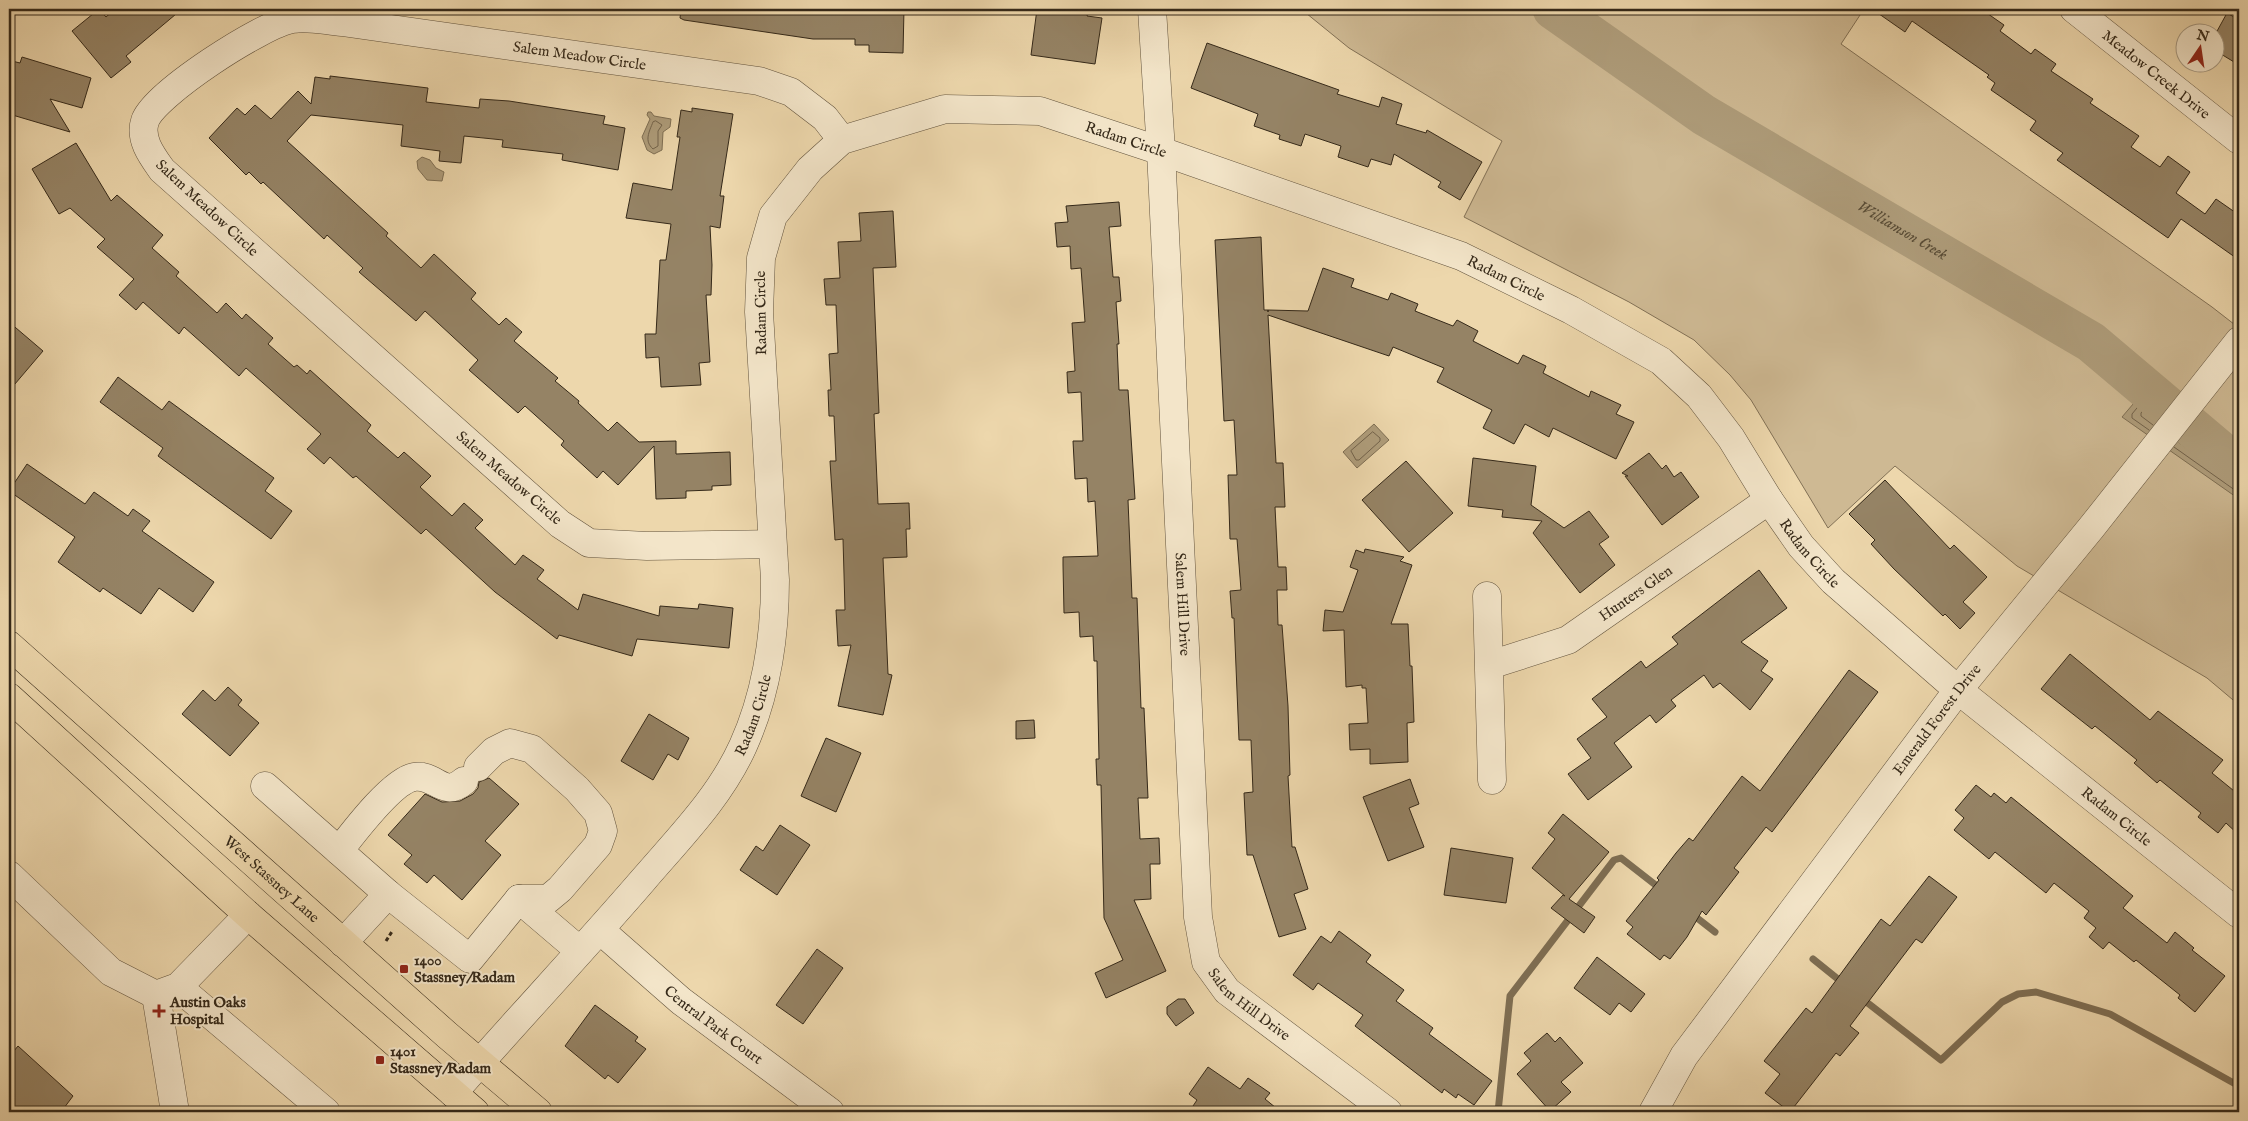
<svg xmlns="http://www.w3.org/2000/svg" width="2248" height="1121" font-family="'IM FELL English',serif">
	<rect width="100%" height="100%" fill="#edd7ac"/>
	<filter id="stains"><feTurbulence type="fractalNoise" baseFrequency=".004" numOctaves="4"/><feColorMatrix values="0 0 0 0 .2 0 0 0 0 .09 0 0 0 0 .02 0 0 0 .5 -.17"/></filter>
	<radialGradient id="worn" r=".72"><stop offset=".6" stop-color="#630" stop-opacity="0"/><stop offset="1" stop-color="#630" stop-opacity=".3"/></radialGradient>
	<path fill="#ceb993" stroke="#827156" d="M 1301,9 L 1864,9 L 1841,44 L 2212,307 L 2239,328 L 2239,705 L 2207,678 L 2017,566 L 1895,466 L 1828,528 L 1751,400 L 1730,375 L 1694,340 L 1629,302 L 1464,217 L 1502,141 L 1349,48 Z"/>
	<path fill="#ae9c7a" stroke="#7e6e53" d="M 648,112 L 651,112 L 654,116 L 671,119 L 670,127 L 663,132 L 662,150 L 654,154 L 647,150 L 642,137 L 650,119 L 647,115 Z
		M 422,157 L 430,160 L 436,168 L 444,172 L 442,181 L 427,180 L 418,169 L 417,161 Z
		M 2151,383 L 2239,445 L 2239,499 L 2122,417 Z
		M 1374,424 L 1389,440 L 1357,468 L 1343,452 Z"/>
	<g fill="none" stroke-linecap="round" stroke-linejoin="round">
		<path stroke="#72624a" stroke-width="1" d="M 656,121 L 662,125 L 658,131 L 658,146 L 653,149 C 644,141 649,132 653,122 Z
			M 2195,420 L 2235,448 L 2239,448
			M 2153,425 L 2141,416 L 2141,413 L 2153,399 L 2167,408
			M 2191,425 L 2231,453 L 2239,455
			M 2149,430 L 2132,418 L 2132,414 L 2151,391 L 2171,403
			M 2187,431 L 2227,459 L 2239,462
			M 1373,432 L 1380,438 L 1380,441 L 1359,460 L 1356,460 L 1351,451 Z
			M 2183,436 L 2239,476
			M 2178,442 L 2239,485
			M 2174,447 L 2239,493"/>
		<path stroke="#7e6e53" stroke-width="7" d="M 1692,914 L 1715,932
			M 1813,959 L 1844,984
			M 1860,997 L 1941,1060 L 2002,1002 L 2018,994 L 2036,992 L 2110,1014 L 2239,1086
			M 1498,1112 L 1510,996 L 1614,860 L 1621,858 L 1662,890"/>
		<path stroke="#ae9c7a" stroke-width="41" id="s1" d="M 1553,9 L 1704,115 L 2091,342 L 2239,467"/>
	</g>
	<path fill="#958365" stroke="#352919" d="M 99,9 L 106,17 L 115,9 L 182,9 L 126,56 L 131,62 L 111,78 L 72,31 Z
		M 681,9 L 904,9 L 903,53 L 869,52 L 869,45 L 855,45 L 855,39 L 813,39 L 684,20 L 680,18 Z
		M 1037,9 L 1089,9 L 1087,16 L 1102,18 L 1095,64 L 1031,55 Z
		M 1872,9 L 1981,9 L 2004,25 L 2000,31 L 2031,54 L 2035,49 L 2056,64 L 2051,71 L 2093,99 L 2090,103 L 2139,136 L 2131,147 L 2160,167 L 2168,156 L 2190,172 L 2176,193 L 2205,214 L 2216,199 L 2239,215 L 2239,260 L 2181,219 L 2168,238 L 2057,160 L 2063,153 L 2030,130 L 2036,121 L 1991,90 L 1995,83 L 1987,77 L 1989,75 L 1912,21 L 1905,32 Z
		M 2227,13 L 2239,20 L 2239,65 L 2216,51 L 2216,33 Z
		M 1207,43 L 1339,90 L 1337,94 L 1379,107 L 1382,97 L 1402,104 L 1396,124 L 1426,133 L 1427,130 L 1482,162 L 1460,200 L 1438,187 L 1441,182 L 1394,154 L 1391,165 L 1371,159 L 1368,167 L 1338,157 L 1341,146 L 1305,134 L 1301,146 L 1279,139 L 1280,135 L 1254,126 L 1258,114 L 1191,88 Z
		M 22,57 L 91,78 L 82,108 L 50,99 L 70,132 L 9,114 L 9,71 L 12,61 L 20,63 Z
		M 330,76 L 428,88 L 426,102 L 479,108 L 480,99 L 509,101 L 605,116 L 603,124 L 625,128 L 618,170 L 562,160 L 563,154 L 502,147 L 503,140 L 464,136 L 461,163 L 439,161 L 440,151 L 401,146 L 403,125 L 311,115 L 287,141 L 388,233 L 386,236 L 421,268 L 434,254 L 476,293 L 471,299 L 499,325 L 506,318 L 522,332 L 514,341 L 558,378 L 555,381 L 579,401 L 578,403 L 608,431 L 617,422 L 639,442 L 676,441 L 676,454 L 730,452 L 731,485 L 712,486 L 712,490 L 686,491 L 686,498 L 656,499 L 654,446 L 618,485 L 603,471 L 597,478 L 561,445 L 564,441 L 525,406 L 518,413 L 469,370 L 478,360 L 425,311 L 416,321 L 359,272 L 363,268 L 327,235 L 324,239 L 263,182 L 261,184 L 249,172 L 246,175 L 209,138 L 237,108 L 245,115 L 255,105 L 271,119 L 298,91 L 311,104 L 315,77 L 330,79 Z
		M 692,108 L 733,114 L 720,196 L 724,196 L 720,228 L 710,226 L 712,265 L 711,295 L 706,295 L 710,362 L 699,363 L 701,385 L 661,387 L 659,357 L 646,358 L 645,334 L 656,334 L 660,260 L 666,260 L 671,224 L 626,218 L 633,183 L 672,190 L 680,137 L 677,137 L 681,110 L 692,112 Z
		M 76,143 L 111,201 L 117,195 L 163,235 L 152,248 L 179,272 L 176,276 L 217,313 L 226,303 L 242,319 L 246,314 L 273,338 L 268,344 L 294,367 L 297,365 L 307,374 L 310,370 L 371,425 L 367,431 L 398,458 L 404,452 L 431,476 L 420,487 L 452,516 L 464,503 L 483,520 L 475,528 L 515,565 L 523,555 L 544,570 L 537,579 L 578,610 L 583,594 L 659,616 L 660,606 L 698,609 L 699,604 L 733,608 L 729,648 L 637,639 L 632,656 L 559,635 L 557,639 L 495,592 L 426,529 L 421,534 L 356,476 L 353,478 L 330,457 L 324,464 L 307,449 L 321,434 L 246,368 L 239,376 L 184,327 L 179,334 L 143,302 L 136,310 L 119,295 L 134,279 L 97,247 L 105,239 L 70,208 L 59,214 L 32,169 Z
		M 1119,202 L 1121,226 L 1109,227 L 1113,277 L 1119,277 L 1121,301 L 1116,302 L 1119,344 L 1117,344 L 1119,390 L 1128,390 L 1135,499 L 1128,500 L 1132,598 L 1137,598 L 1141,708 L 1144,708 L 1148,798 L 1138,798 L 1140,839 L 1159,838 L 1160,864 L 1150,864 L 1151,899 L 1134,900 L 1166,971 L 1106,998 L 1095,973 L 1123,960 L 1104,918 L 1101,785 L 1097,785 L 1096,759 L 1099,759 L 1097,661 L 1094,661 L 1093,636 L 1080,637 L 1079,612 L 1064,613 L 1063,565 L 1063,557 L 1098,556 L 1095,501 L 1088,502 L 1087,478 L 1075,479 L 1073,441 L 1083,441 L 1081,392 L 1068,393 L 1067,372 L 1075,371 L 1072,323 L 1085,322 L 1081,268 L 1071,269 L 1070,246 L 1057,247 L 1055,223 L 1068,222 L 1066,206 Z
		M 893,211 L 896,267 L 873,268 L 879,413 L 874,414 L 878,504 L 909,503 L 910,529 L 906,529 L 907,557 L 883,558 L 888,674 L 892,675 L 883,715 L 838,706 L 851,645 L 838,646 L 836,610 L 845,610 L 844,574 L 843,539 L 835,540 L 830,461 L 836,461 L 834,416 L 829,416 L 828,390 L 831,390 L 829,354 L 838,353 L 836,305 L 826,305 L 824,279 L 840,278 L 838,242 L 861,241 L 859,213 Z
		M 1261,237 L 1264,310 L 1268,310 L 1268,312 L 1268,310 L 1308,311 L 1323,268 L 1354,279 L 1351,287 L 1388,300 L 1391,293 L 1418,304 L 1415,311 L 1453,326 L 1457,320 L 1478,331 L 1473,341 L 1518,364 L 1523,355 L 1546,366 L 1543,373 L 1589,397 L 1591,391 L 1621,405 L 1616,414 L 1634,422 L 1616,459 L 1553,428 L 1549,437 L 1525,424 L 1514,444 L 1483,428 L 1492,410 L 1437,382 L 1444,368 L 1393,347 L 1389,356 L 1268,315 L 1276,463 L 1283,463 L 1285,507 L 1275,507 L 1278,567 L 1286,567 L 1287,590 L 1277,590 L 1278,625 L 1282,625 L 1288,706 L 1290,775 L 1288,776 L 1292,847 L 1295,847 L 1308,889 L 1294,894 L 1306,929 L 1279,937 L 1253,855 L 1247,855 L 1244,793 L 1253,792 L 1251,740 L 1239,740 L 1234,618 L 1232,618 L 1230,591 L 1241,590 L 1237,539 L 1230,539 L 1228,475 L 1237,475 L 1234,420 L 1224,421 L 1215,240 Z
		M 9,322 L 43,351 L 9,391 Z
		M 118,377 L 162,410 L 169,401 L 274,478 L 265,491 L 292,511 L 271,539 L 158,456 L 163,448 L 100,402 Z
		M 1649,453 L 1662,469 L 1666,465 L 1674,477 L 1681,472 L 1699,497 L 1662,525 L 1625,476 L 1628,476 L 1622,473 Z
		M 1473,458 L 1536,466 L 1531,505 L 1564,528 L 1589,511 L 1609,537 L 1599,544 L 1615,565 L 1580,593 L 1533,533 L 1542,521 L 1502,517 L 1503,510 L 1468,506 Z
		M 1406,461 L 1453,513 L 1409,552 L 1362,500 Z
		M 27,464 L 85,504 L 94,492 L 128,516 L 133,509 L 150,521 L 142,531 L 214,582 L 193,612 L 159,588 L 141,614 L 103,588 L 100,592 L 58,562 L 75,537 L 9,491 Z
		M 1885,480 L 1950,549 L 1954,545 L 1987,577 L 1963,602 L 1975,613 L 1960,629 L 1945,614 L 1943,616 L 1894,569 L 1871,544 L 1875,540 L 1849,514 Z
		M 1365,549 L 1404,557 L 1400,561 L 1412,565 L 1391,624 L 1408,624 L 1410,666 L 1412,666 L 1414,722 L 1407,723 L 1408,762 L 1370,764 L 1370,749 L 1350,750 L 1349,724 L 1368,723 L 1366,688 L 1362,688 L 1362,685 L 1346,687 L 1344,630 L 1323,631 L 1325,610 L 1343,612 L 1358,570 L 1350,567 L 1356,550 L 1364,553 Z
		M 1759,570 L 1787,608 L 1741,642 L 1768,661 L 1761,671 L 1773,679 L 1750,710 L 1720,683 L 1713,688 L 1704,675 L 1671,700 L 1676,706 L 1656,723 L 1650,715 L 1614,743 L 1632,767 L 1588,800 L 1568,774 L 1591,758 L 1577,739 L 1607,717 L 1592,699 L 1641,661 L 1646,668 L 1678,644 L 1672,637 Z
		M 2070,654 L 2150,720 L 2158,711 L 2223,760 L 2212,773 L 2239,795 L 2239,835 L 2226,823 L 2218,833 L 2198,817 L 2201,813 L 2160,780 L 2157,783 L 2134,763 L 2137,760 L 2095,726 L 2092,729 L 2041,689 Z
		M 1849,670 L 1878,692 L 1772,832 L 1766,827 L 1734,868 L 1739,872 L 1706,915 L 1702,911 L 1687,937 L 1670,959 L 1664,955 L 1660,960 L 1627,934 L 1633,927 L 1626,921 L 1659,880 L 1657,878 L 1676,853 L 1689,838 L 1693,841 L 1742,776 L 1760,791 Z
		M 228,687 L 242,700 L 238,705 L 259,723 L 230,756 L 182,714 L 203,690 L 215,701 Z
		M 649,714 L 689,738 L 678,760 L 668,754 L 653,780 L 621,761 Z
		M 1034,720 L 1035,738 L 1016,739 L 1016,721 Z
		M 826,738 L 861,753 L 836,812 L 801,796 Z
		M 489,778 L 519,804 L 485,841 L 501,855 L 462,900 L 434,875 L 427,883 L 404,864 L 412,855 L 388,835 L 425,794 L 442,802 L 460,801 L 473,794 L 478,788 L 479,782 Z
		M 1410,779 L 1419,804 L 1409,808 L 1424,847 L 1388,861 L 1363,797 Z
		M 1976,785 L 1991,797 L 1994,793 L 2006,803 L 2011,797 L 2133,896 L 2123,908 L 2167,943 L 2175,932 L 2194,948 L 2192,950 L 2225,976 L 2195,1012 L 2178,998 L 2180,995 L 2136,960 L 2134,962 L 2109,942 L 2103,949 L 2089,937 L 2096,928 L 2084,918 L 2089,911 L 2054,883 L 2046,893 L 1995,852 L 1989,859 L 1954,830 L 1964,818 L 1955,810 Z
		M 1563,814 L 1609,852 L 1569,899 L 1595,917 L 1584,933 L 1551,908 L 1563,895 L 1565,896 L 1532,868 L 1555,839 L 1548,833 Z
		M 780,825 L 810,845 L 777,895 L 740,870 L 756,846 L 763,851 Z
		M 1451,848 L 1513,858 L 1506,903 L 1444,895 Z
		M 1929,876 L 1957,897 L 1922,943 L 1916,939 L 1850,1026 L 1859,1033 L 1840,1056 L 1836,1053 L 1790,1112 L 1765,1093 L 1780,1074 L 1764,1061 L 1806,1008 L 1812,1013 L 1881,919 L 1890,926 Z
		M 1339,931 L 1371,955 L 1366,962 L 1404,990 L 1396,1001 L 1433,1028 L 1429,1034 L 1492,1081 L 1474,1105 L 1458,1094 L 1456,1098 L 1444,1089 L 1442,1093 L 1355,1026 L 1363,1015 L 1318,983 L 1313,990 L 1293,975 L 1321,936 L 1331,943 Z
		M 817,949 L 843,968 L 803,1024 L 776,1005 Z
		M 1597,957 L 1645,994 L 1631,1012 L 1619,1003 L 1610,1015 L 1574,988 Z
		M 1178,999 L 1185,999 L 1194,1013 L 1176,1026 L 1167,1014 L 1167,1007 Z
		M 595,1005 L 638,1037 L 635,1041 L 646,1049 L 618,1083 L 608,1075 L 605,1079 L 565,1046 Z
		M 1547,1033 L 1555,1042 L 1560,1037 L 1583,1063 L 1561,1082 L 1571,1092 L 1550,1111 L 1517,1074 L 1531,1061 L 1524,1053 Z
		M 18,1046 L 73,1096 L 61,1112 L 9,1112 L 9,1057 Z
		M 1208,1067 L 1240,1089 L 1248,1078 L 1270,1093 L 1265,1099 L 1281,1112 L 1189,1112 L 1197,1100 L 1189,1094 Z"/>
	<g fill="none" stroke-linecap="round" stroke-linejoin="round">
		<defs>
			<g id="minor">
				<path id="s2" d="M 1152,9 L 1161,151 L 1198,917 L 1206,962 L 1227,991 L 1388,1112"/>
				<path id="s3" d="M 2074,9 L 2239,140"/>
				<path id="s4" d="M 772,544 L 647,546 L 589,543 L 560,524 L 162,170 C 152,156 139,139 145,121 C 154,94 264,23 293,19 C 308,16 327,21 342,22 L 759,81 L 791,92 L 825,118 L 842,140"/>
				<path d="M 1487,596 L 1492,780"/>
				<path id="s5" d="M 1490,665 L 1568,640 L 1769,500"/>
				<path d="M 478,767 L 494,751 L 510,743 L 532,749 L 577,789 L 598,813 L 603,831 L 598,845 L 560,889 L 548,899 L 519,899"/>
				<path d="M 265,786 L 388,894 L 470,959 L 519,899 L 580,951"/>
				<path d="M 339,851 C 353,833 392,781 414,777 C 435,773 443,799 464,781"/>
				<path d="M 9,875 L 111,972 L 156,995 L 178,987 L 248,915"/>
				<path id="s6" d="M 600,930 L 681,1001 L 830,1112"/>
				<path d="M 343,943 L 388,894"/>
				<path d="M 178,987 L 326,1112"/>
				<path d="M 156,995 L 175,1112"/>
				<path id="s7" d="M 453,1093 C 516,1021 582,951 644,879 C 680,837 720,797 743,746 C 767,693 775,638 775,580 L 759,312 L 761,258 L 773,216 L 810,169 L 842,140 L 945,109 L 1040,111 L 1161,151 L 1461,256 L 1571,310 L 1661,361 L 1699,396 L 1731,438 L 1769,500 L 1801,546 L 1833,581 L 1958,690 L 2239,914"/>
				<path id="s8" d="M 1653,1112 L 1684,1056 L 1958,690 L 2091,528 L 2239,341"/>
			</g>
			<g id="major">
				<path id="s9" d="M 9,645 L 447,1035 L 538,1112"/>
				<path d="M 9,697 L 248,915 L 475,1112"/>
			</g>
		</defs>
		<use href="#minor" stroke="#63543e" stroke-width="29"/>
		<use href="#major" stroke="#352919" stroke-width="29"/>
		<path stroke="#352919" stroke-width="3" stroke-dasharray="4 2.5" stroke-linecap="butt" d="M 386,941 L 393,930"/>
		<use href="#minor" stroke="#f3e5c9" stroke-width="28"/>
		<use href="#major" stroke="#edd7ac" stroke-width="28"/>
	</g>
	<g fill="#8f2418" stroke="#f3e5c9" stroke-width="2">
		<rect x="399" y="964" width="10" height="10" rx="2.5"/>
		<path d="M156.5 1003.5h5v5h5v5h-5v5h-5v-5h-5v-5h5z"/>
		<rect x="375" y="1055" width="10" height="10" rx="2.5"/>
	</g>
	<g text-anchor="middle" dominant-baseline="central" stroke-width="4" stroke-linejoin="round" paint-order="stroke">
		<g font-size="15" fill="#352919" stroke="#f3e5c9">
			<text stroke="none"><textPath href="#s4" startOffset="1276">Salem Meadow Circle</textPath></text>
			<text stroke="none"><textPath href="#s3" startOffset="105">Meadow Creek Drive</textPath></text>
			<text stroke="none"><textPath href="#s7" startOffset="1386">Radam Circle</textPath></text>
			<text transform="translate(207 208) rotate(43)">Salem Meadow Circle</text>
			<text stroke="none"><textPath href="#s7" startOffset="1791">Radam Circle</textPath></text>
			<text transform="translate(761 313) rotate(-91)">Radam Circle</text>
			<text transform="translate(509 478) rotate(41)">Salem Meadow Circle</text>
			<text stroke="none"><textPath href="#s7" startOffset="2211">Radam Circle</textPath></text>
			<text stroke="none"><textPath href="#s5" startOffset="164">Hunters Glen</textPath></text>
			<text stroke="none"><textPath href="#s2" startOffset="596">Salem Hill Drive</textPath></text>
			<text stroke="none"><textPath href="#s7" startOffset="486">Radam Circle</textPath></text>
			<text stroke="none"><textPath href="#s8" startOffset="485">Emerald Forest Drive</textPath></text>
			<text stroke="none"><textPath href="#s7" startOffset="2616">Radam Circle</textPath></text>
			<text stroke="none"><textPath href="#s9" startOffset="352">West Stassney Lane</textPath></text>
			<text stroke="none"><textPath href="#s2" startOffset="1016">Salem Hill Drive</textPath></text>
			<text stroke="none"><textPath href="#s6" startOffset="148">Central Park Court</textPath></text>
		</g>
		<g font-size="15" font-weight="bold" fill="#352919" stroke="#f3e5c9" text-anchor="start">
			<text x="414" y="960">1400<tspan x="414" dy="17">Stassney/Radam</tspan></text>
			<text x="170" y="1002">Austin Oaks<tspan x="170" dy="17">Hospital</tspan></text>
			<text x="390" y="1051">1401<tspan x="390" dy="17">Stassney/Radam</tspan></text>
		</g>
		<g font-size="16" font-style="italic" fill="#594c36" stroke="#f3e5c9">
			<text stroke="none"><textPath href="#s1" startOffset="414">Williamson Creek</textPath></text>
		</g>
	</g>
	<rect width="2248" height="1121" fill="none" stroke="#edd7ac" stroke-width="30"/>
	<rect x="10" y="10" width="2228" height="1101" fill="none" stroke="#352919" stroke-width="2.5"/>
	<rect x="15" y="15" width="2218" height="1091" fill="none" stroke="#352919"/>
	<g transform="translate(2200 48) rotate(13)"><circle r="24" fill="#f3e5c9" stroke="#a79a83"/>
	<path d="M0-4L9 19L0 12L-9 19Z" fill="#8f2418"/>
	<text y="-8" font-size="14" font-weight="bold" text-anchor="middle" fill="#352919">N</text>
	</g>
	<rect width="100%" height="100%" filter="url(#stains)"/>
	<rect width="100%" height="100%" fill="url(#worn)"/>
</svg>
